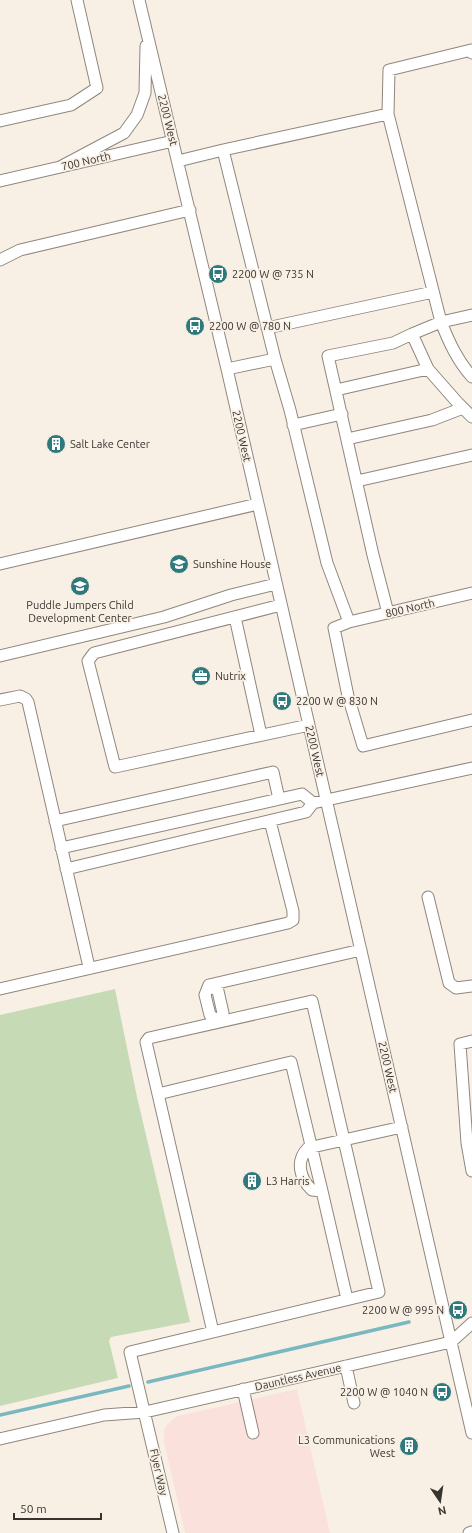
<svg xmlns="http://www.w3.org/2000/svg" width="472" height="1533" font-family="Ubuntu,sans-serif">
	<rect width="100%" height="100%" fill="#f9f0e5"/>
	<path fill="#fbe1dc" d="M 297,1389 L 330,1533 L 185,1533 L 164,1442 L 164,1431 L 166,1426 L 173,1419 L 178,1416 Z"/>
	<path fill="#c6dbb5" d="M 115,989 L 137,1097 L 190,1322 L 111,1337 L 109,1341 L 118,1378 L 0,1406 L 0,1015 Z"/>
	<g fill="none" stroke-linecap="round" stroke-linejoin="round">
		<path stroke="#7ab8c1" stroke-width="3.5" d="M 148,1382 L 409,1322
			M 0,1415 L 129,1386"/>
		<defs>
			<path id="minor" d="M 139,0 L 227,369 L 472,1433
				M 388,114 L 389,70 L 471,50 L 472,53
				M 0,121 L 71,105 L 97,88 L 77,0
				M 223,150 L 388,114 L 441,322 C 449,342 457,360 472,377
				M 178,161 L 223,150 L 275,359 L 227,369
				M 60,167 L 124,133 L 137,115 L 145,93 L 146,46
				M 0,181 L 173,141
				M 0,260 L 20,250 L 190,210
				M 472,315 L 441,322 L 412,334 L 428,369 L 457,402 L 472,417
				M 267,328 L 433,292
				M 275,359 L 290,410 L 327,563 L 349,622 L 334,628 L 348,696 L 363,746 L 472,720
				M 336,390 L 428,369
				M 293,425 L 342,414
				M 347,439 L 432,420 L 463,408
				M 357,481 L 472,455
				M 0,564 L 258,504
				M 281,605 L 94,653 L 88,661 L 115,767 L 309,725
				M 388,613 L 373,555 L 328,356 L 393,343 L 412,334
				M 235,617 L 261,735
				M 349,622 L 472,593
				M 0,656 L 164,617 L 231,595 L 276,584
				M 0,700 L 20,696 L 26,699 L 28,702 L 89,967
				M 55,821 L 273,772 L 279,799
				M 61,848 L 302,794 L 313,803
				M 66,869 L 306,812 L 313,803 L 472,768
				M 428,897 L 449,983 L 456,988 L 472,986
				M 209,985 L 361,950
				M 209,985 L 218,991 L 223,1013 L 218,1022
				M 209,985 L 205,995 L 210,1015 L 218,1022
				M 0,989 L 288,923 L 293,920 L 293,911 L 270,821
				M 472,1041 L 460,1044 L 467,1143 L 472,1171
				M 158,1094 L 291,1062 L 322,1191
				M 347,1299 L 322,1191 L 312,1190 C 300,1179 295,1161 308,1148 L 402,1127
				M 346,1366 L 354,1403
				M 243,1389 L 253,1433
				M 0,1439 L 104,1415 L 145,1412 L 451,1342 L 472,1323
				M 173,1533 L 130,1352 C 213,1332 296,1312 379,1292 L 312,1001 L 149,1038 L 146,1042 L 213,1332
				M 469,1533 L 472,1532"/>
		</defs>
		<use href="#minor" stroke="#8f877d" stroke-width="13"/>
		<use href="#minor" stroke="#fff" stroke-width="11"/>
	</g>
	<defs>
		<symbol id="bus-disc" viewBox="-11 -11 22 22"><circle r="9.5" fill="#2f797c" stroke="#f9f0e5"/><path d="M-5-6H5V4H4V6H2V4H-2V6H-4V4H-5ZM-3.5-4V0h7V-4ZM-3.5 1.2v1.5H-2V1.2ZM2 1.2v1.5H3.5V1.2Z" fill="#fff"/></symbol>
		<symbol id="building-disc" viewBox="-11 -11 22 22"><circle r="9.5" fill="#2f797c" stroke="#f9f0e5"/><path d="M-4-6H4V6H1V3H-1V6H-4ZM-2.5-4.3h1.7v1.8h-1.7ZM.8-4.3h1.7v1.8H.8ZM-2.5-1h1.7V.8h-1.7ZM.8-1h1.7V.8H.8Z" fill="#fff"/></symbol>
		<symbol id="school-disc" viewBox="-11 -11 22 22"><circle r="9.5" fill="#2f797c" stroke="#f9f0e5"/><path d="M0-5L7-2L0 1L-7-2ZM-4 1L0 2.5L4 1V4Q0 6-4 4Z" fill="#fff"/></symbol>
		<symbol id="office-disc" viewBox="-11 -11 22 22"><circle r="9.5" fill="#2f797c" stroke="#f9f0e5"/><path d="M-6-3h4V-5.5h4V-3h4V5H-6ZM-1-4.5V-3h2v-1.5ZM-6 0V1H6V0Z" fill="#fff"/></symbol>
	</defs>
	<g fill-rule="evenodd">
		<use href="#bus-disc" x="207" y="263" width="22" height="22"/>
		<use href="#bus-disc" x="184" y="315" width="22" height="22"/>
		<use href="#building-disc" x="45" y="433" width="22" height="22"/>
		<use href="#school-disc" x="168" y="553" width="22" height="22"/>
		<use href="#school-disc" x="69" y="575" width="22" height="22"/>
		<use href="#office-disc" x="190" y="665" width="22" height="22"/>
		<use href="#bus-disc" x="271" y="690" width="22" height="22"/>
		<use href="#building-disc" x="241" y="1170" width="22" height="22"/>
		<use href="#bus-disc" x="447" y="1299" width="22" height="22"/>
		<use href="#bus-disc" x="431" y="1381" width="22" height="22"/>
		<use href="#building-disc" x="398" y="1435" width="22" height="22"/>
	</g>
	<g text-anchor="middle" dominant-baseline="central" stroke-width="3.5" stroke-linejoin="round" paint-order="stroke">
		<g font-size="11" fill="#37332f" stroke="#f9f0e5">
			<text transform="translate(168 120) rotate(76)">2200 West</text>
			<text transform="translate(86 161) rotate(-13)">700 North</text>
			<text transform="translate(242 436) rotate(77)">2200 West</text>
			<text transform="translate(410 608) rotate(-13)">800 North</text>
			<text transform="translate(315 751) rotate(77)">2200 West</text>
			<text transform="translate(388 1067) rotate(77)">2200 West</text>
			<text transform="translate(298 1377) rotate(-13)">Dauntless Avenue</text>
			<text transform="translate(159 1472) rotate(77)">Flyer Way</text>
		</g>
		<g font-size="11" fill="#37332f" stroke="#f9f0e5" text-anchor="start">
			<text x="232" y="274">2200 W @ 735 N</text>
			<text x="209" y="326">2200 W @ 780 N</text>
			<text x="70" y="444">Salt Lake Center</text>
			<text x="193" y="564">Sunshine House</text>
			<text x="80" y="605" text-anchor="middle">Puddle Jumpers Child<tspan x="80" dy="13">Development Center</tspan></text>
			<text x="215" y="676">Nutrix</text>
			<text x="296" y="701">2200 W @ 830 N</text>
			<text x="266" y="1181">L3 Harris</text>
			<text x="444" y="1310" text-anchor="end">2200 W @ 995 N</text>
			<text x="428" y="1392" text-anchor="end">2200 W @ 1040 N</text>
			<text x="395" y="1440" text-anchor="end">L3 Communications<tspan x="395" dy="13">West</tspan></text>
		</g>
	</g>
	<g transform="translate(440 1501) rotate(167)" stroke="#f9f0e5" stroke-width="3" paint-order="stroke">
	<path d="M0-3L7 15L0 10L-7 15Z" fill="#37332f"/>
	<text y="-6" font-size="11" font-weight="bold" text-anchor="middle" fill="#37332f">N</text>
	</g>
	<path d="M14 1513v6h87v-6" fill="none" stroke="#37332f" stroke-width="2"/>
	<text x="20" y="1513" font-size="12" fill="#37332f" stroke="#f9f0e5" stroke-width="3" paint-order="stroke">50 m</text>
</svg>
